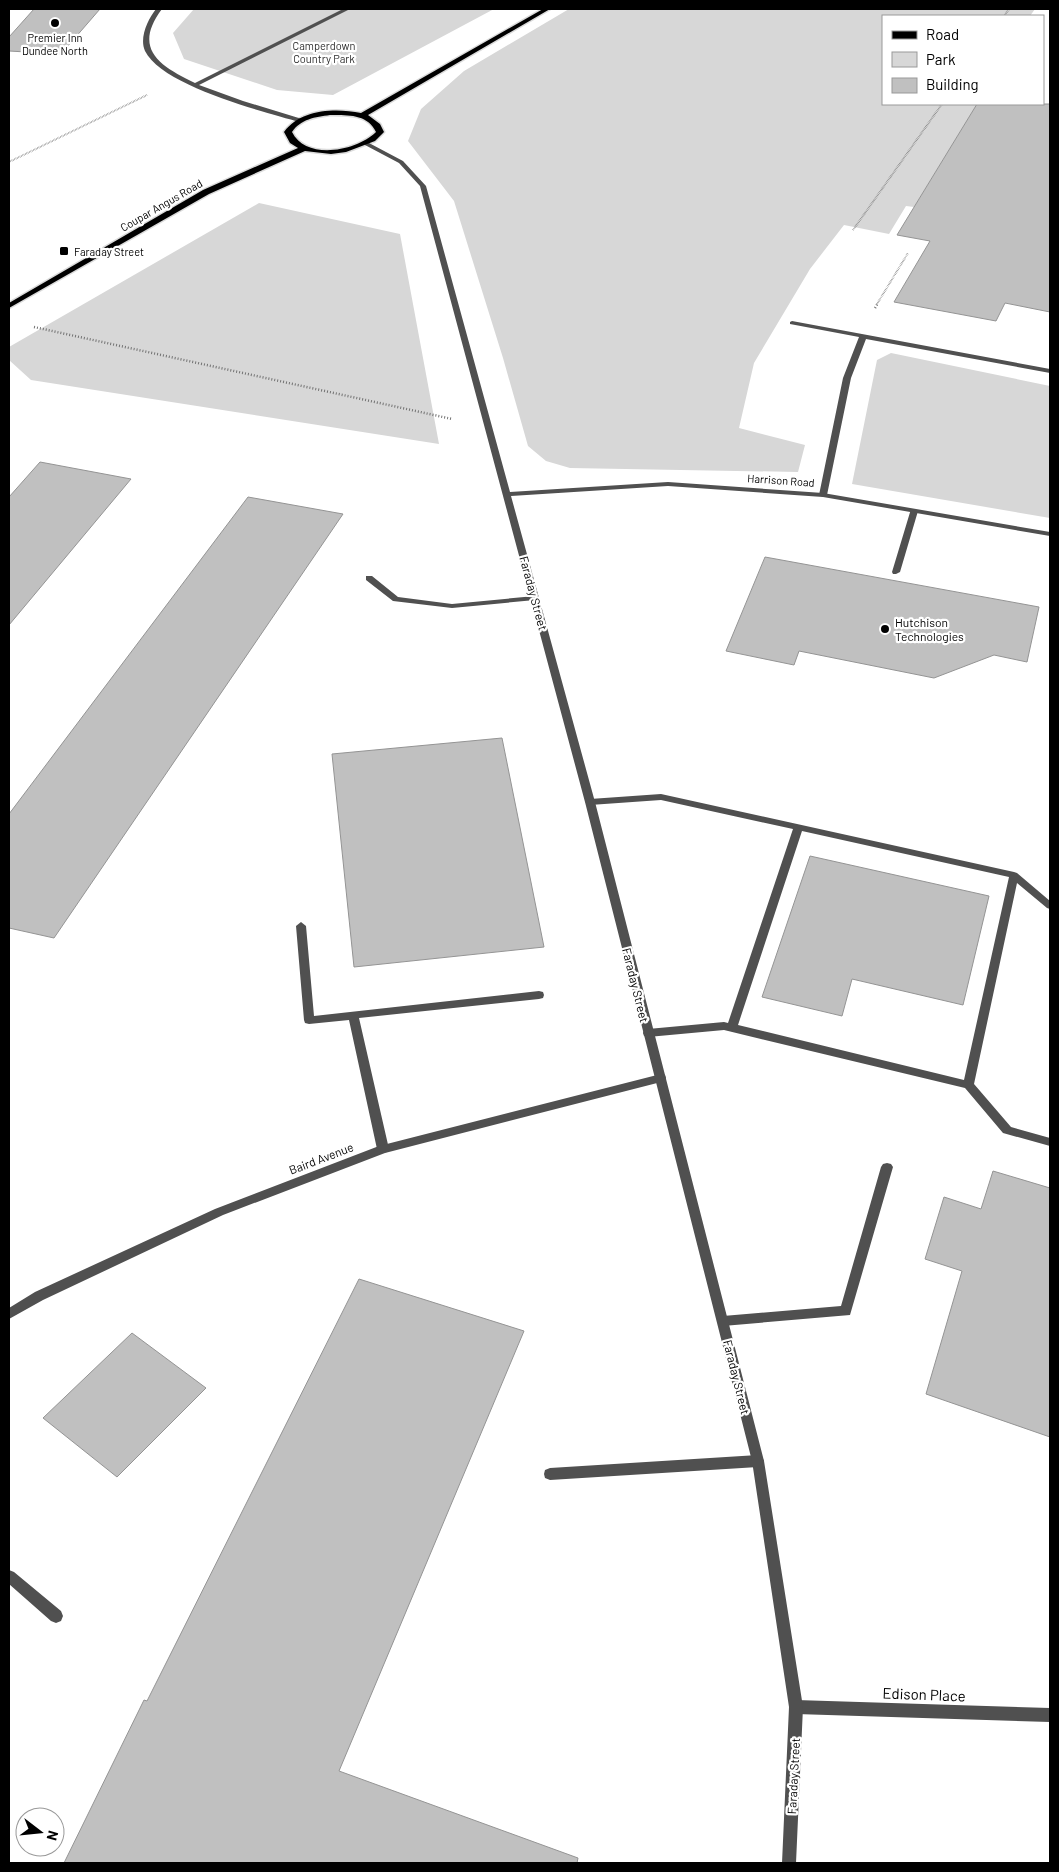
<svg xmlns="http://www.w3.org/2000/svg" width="1059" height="1872" font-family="Barlow,sans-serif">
	<rect width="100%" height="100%" fill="#fff"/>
	<path fill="#d7d7d7" d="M 194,9 L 494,9 L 333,95 L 277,90 L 184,59 L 173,33 Z
		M 569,9 L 1035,9 L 1030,16 L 883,16 L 883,104 L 977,104 L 914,207 L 906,206 L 889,234 L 844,225 L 810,269 L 754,363 L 739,428 L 805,445 L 798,472 L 570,468 L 546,461 L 528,446 L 503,358 L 454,201 L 408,141 L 421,109 L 464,71 Z
		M 259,203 L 400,234 L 439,444 L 31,380 L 9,360 L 9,347 Z
		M 891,353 L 1050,386 L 1050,518 L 852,484 L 877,360 Z"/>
	<path fill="#c0c0c0" stroke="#949494" d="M 34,9 L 100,9 L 61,54 L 9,51 L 9,37 Z
		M 977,104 L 1050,104 L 1050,312 L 1005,303 L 996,321 L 894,302 L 930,241 L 897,235 Z
		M 40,462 L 131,479 L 9,625 L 9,497 Z
		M 248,497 L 343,514 L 54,938 L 9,928 L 9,814 Z
		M 765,557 L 1039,607 L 1027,662 L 994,655 L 934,678 L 799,651 L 794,665 L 726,651 Z
		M 502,738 L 544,947 L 354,967 L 332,754 Z
		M 810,856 L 989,896 L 963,1005 L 852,979 L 842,1016 L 762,997 Z
		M 993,1171 L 1050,1188 L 1050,1437 L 926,1394 L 962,1271 L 925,1259 L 944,1197 L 981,1209 Z
		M 359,1279 L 524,1331 L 339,1771 L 578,1858 L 577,1863 L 64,1863 L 144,1700 L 147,1701 Z
		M 132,1333 L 206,1388 L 117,1477 L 43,1418 Z"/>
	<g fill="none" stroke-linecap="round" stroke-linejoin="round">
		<defs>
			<path id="primary" d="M 543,9 L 550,9 L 368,115 L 380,124 L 384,132 L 375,141 L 346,152 L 331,154 L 305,151 L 209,194 L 9,308 L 9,303 L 203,190 L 298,148 L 290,143 L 284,132 C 301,109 335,108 361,113 ZM 330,115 C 347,115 368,114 376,132 C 357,151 306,161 292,132 C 301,119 315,117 330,115 Z"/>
		</defs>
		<use href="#primary" stroke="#dbdbdb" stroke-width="3"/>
		<path stroke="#727272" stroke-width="2" stroke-dasharray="0.5 1" stroke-linecap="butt" d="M 1004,16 L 1009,9
			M 9,162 L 147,95
			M 853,230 L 942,104
			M 877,304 L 908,253"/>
		<path stroke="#727272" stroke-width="2.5" stroke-dasharray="1 2" stroke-linecap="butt" d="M 875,308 L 878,303
			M 34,327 L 452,419"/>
		<path fill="#505050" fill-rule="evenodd" d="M 156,9 L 162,9 C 132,49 160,66 195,83 L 343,9 L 350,9 L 199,85 L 243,101 L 302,119 L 303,120 L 300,122 C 264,112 162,86 145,51 C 139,38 148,19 156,9 Z
			M 792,321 L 1050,369 L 1050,373 L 866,339 L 851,378 L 827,495 L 823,497 L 819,495 L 843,378 L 859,337 L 790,324 L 790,322 Z
			M 911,509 L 914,509 L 918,511 L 900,572 L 896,574 L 893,574 L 892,572 Z
			M 366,576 L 372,576 L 398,597 L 452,604 L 535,596 L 539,598 L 535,600 L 452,608 L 393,601 L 366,580 Z
			M 661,794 L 1014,872 L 1017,873 L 1050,901 L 1050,909 L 1047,908 L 1017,883 L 974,1084 L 1011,1127 L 1050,1138 L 1050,1146 L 1003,1133 L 965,1088 L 724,1030 L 648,1037 L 644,1036 L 643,1033 L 644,1030 L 648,1029 L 724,1022 L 728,1023 L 793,829 L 661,800 L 590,805 L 585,802 L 590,799 ZM 802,831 L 1009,877 L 964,1080 L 738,1025 Z
			M 301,922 L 306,926 L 314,1016 L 539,991 L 543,992 L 544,995 L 543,998 L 539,999 L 359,1018 L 389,1149 L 387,1152 L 383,1153 L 379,1152 L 377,1149 L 349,1020 L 309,1024 L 305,1023 L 304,1020 L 296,926 Z
			M 887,1163 L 891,1164 L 893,1167 L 850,1315 L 723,1326 L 719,1325 L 717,1321 L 719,1317 L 723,1316 L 841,1306 L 881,1167 L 883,1164 Z
			M 758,1455 L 762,1457 L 764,1461 L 762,1465 L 758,1467 L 550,1480 L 545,1478 L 544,1474 L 545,1470 L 550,1468 Z
			M 9,1570 L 14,1572 L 61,1611 L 63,1616 L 61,1621 L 56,1623 L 51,1621 L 9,1584 Z"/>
		<path fill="#505050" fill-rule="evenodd" d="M 661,1074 L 665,1075 L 666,1078 L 665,1081 L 385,1153 L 223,1215 L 43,1300 L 9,1319 L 9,1308 L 35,1292 L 215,1209 L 379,1146 Z
			M 796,1700 L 1050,1708 L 1050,1722 L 796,1714 L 791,1712 L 789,1707 L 791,1702 Z"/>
		<path fill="#505050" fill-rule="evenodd" d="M 365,143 L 369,143 L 403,161 L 426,186 L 510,492 L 668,482 L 823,493 L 1050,532 L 1050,536 L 823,497 L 668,486 L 511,496 L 595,802 L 764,1461 L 803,1707 L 796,1863 L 782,1863 L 789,1707 L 752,1461 L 585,802 L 420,186 L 399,163 L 365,145 Z"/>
		<use href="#primary" fill="#000" fill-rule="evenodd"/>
	</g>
	<g fill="#000" stroke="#fff" stroke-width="2">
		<circle cx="55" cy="23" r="5"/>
		<rect x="59" y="246" width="10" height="10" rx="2.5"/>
		<circle cx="885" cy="629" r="5"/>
	</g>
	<g text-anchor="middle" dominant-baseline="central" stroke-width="4.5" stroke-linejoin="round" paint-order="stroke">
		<g font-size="11" fill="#000" stroke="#fff">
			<text x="55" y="37">Premier Inn<tspan x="55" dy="13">Dundee North</tspan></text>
			<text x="74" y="251" text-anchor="start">Faraday Street</text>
		</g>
		<g font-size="11" fill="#2e2e2e" stroke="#fff">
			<text x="324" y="45">Camperdown<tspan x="324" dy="13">Country Park</tspan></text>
		</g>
		<g font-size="11" fill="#000" stroke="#fff">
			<text transform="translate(161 205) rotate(-30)">Coupar Angus Road</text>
			<text transform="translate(781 480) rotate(4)">Harrison Road</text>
		</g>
		<g font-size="12" fill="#000" stroke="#fff">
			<text transform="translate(534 593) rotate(75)">Faraday Street</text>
			<text transform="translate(636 985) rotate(76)">Faraday Street</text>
			<text transform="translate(321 1158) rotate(-21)">Baird Avenue</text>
			<text transform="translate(737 1377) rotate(76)">Faraday Street</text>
			<text transform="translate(793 1776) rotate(-87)">Faraday Street</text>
		</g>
		<g font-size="12" fill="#000" stroke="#fff" text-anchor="start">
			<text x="895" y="622">Hutchison<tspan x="895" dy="14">Technologies</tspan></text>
		</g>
		<g font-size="15" fill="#000" stroke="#fff">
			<text transform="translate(924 1694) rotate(2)">Edison Place</text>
		</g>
	</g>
	<rect width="1059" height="1872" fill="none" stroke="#000000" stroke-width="20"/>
	<rect x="882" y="15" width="162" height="90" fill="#ffffff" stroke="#999999"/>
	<rect x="892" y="31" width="25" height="8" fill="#000000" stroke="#999999"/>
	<text x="926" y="40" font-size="15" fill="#000000">Road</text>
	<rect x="892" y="52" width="25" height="15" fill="#d7d7d7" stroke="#999999"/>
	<text x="926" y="65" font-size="15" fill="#000000">Park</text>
	<rect x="892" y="78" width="25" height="15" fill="#c0c0c0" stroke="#999999"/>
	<text x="926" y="90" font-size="15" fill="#000000">Building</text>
	<g transform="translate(40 1832) rotate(106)"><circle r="24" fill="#ffffff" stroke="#999999"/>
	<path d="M0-4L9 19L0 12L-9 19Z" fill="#000000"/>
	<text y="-8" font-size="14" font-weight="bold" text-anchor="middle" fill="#000000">N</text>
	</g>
</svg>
